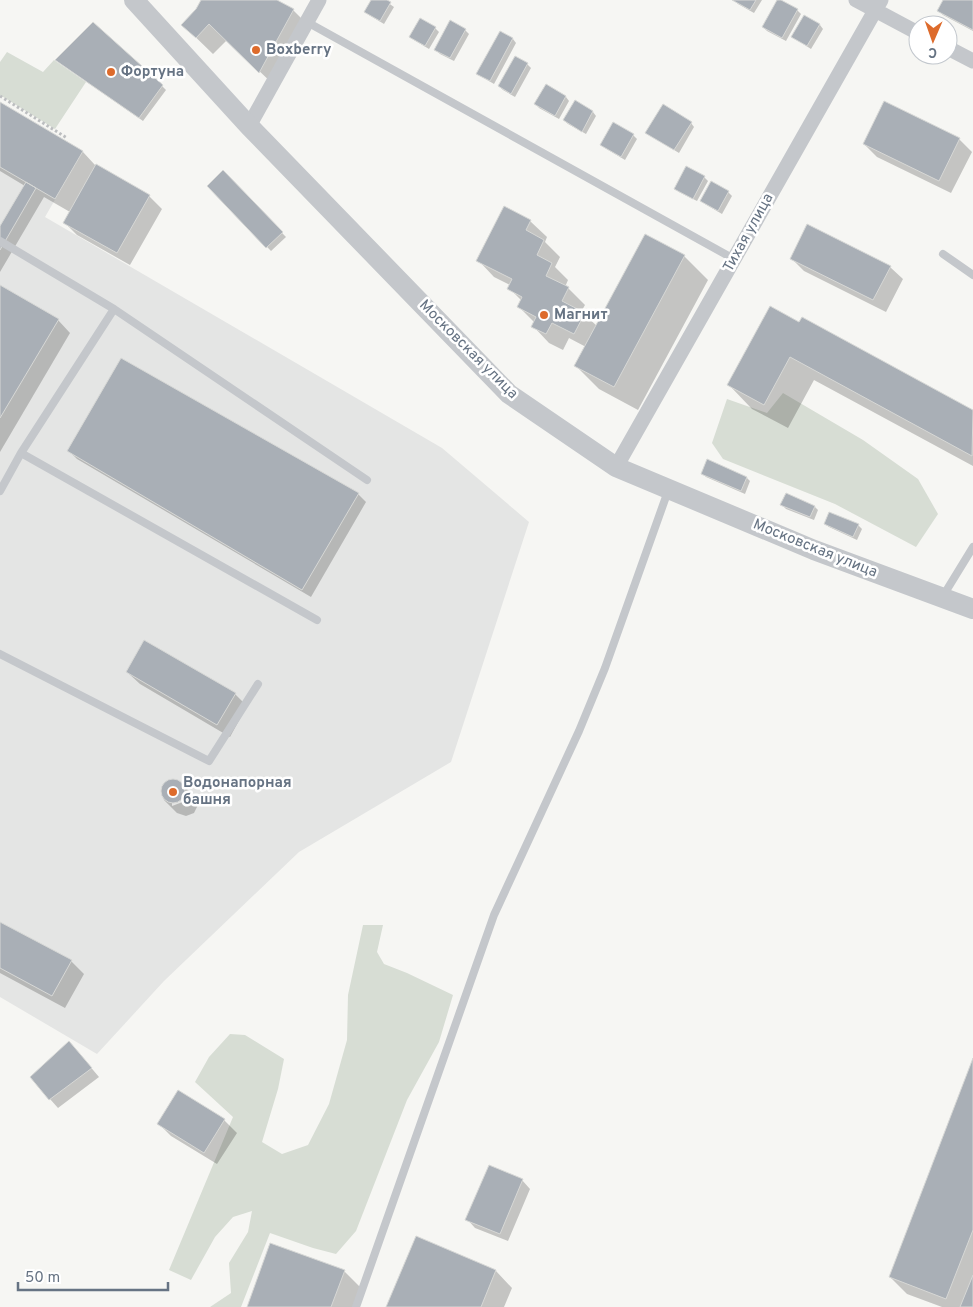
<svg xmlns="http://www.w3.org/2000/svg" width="973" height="1307" font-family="Overpass,sans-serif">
	<rect width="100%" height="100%" fill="#f6f6f3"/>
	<path fill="#e4e5e4" d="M 0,102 L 83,151 L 45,217 L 442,448 L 529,522 L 451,762 L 299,852 L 164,981 L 97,1054 L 0,997 Z"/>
	<path fill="#d7ddd4" d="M 7,52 L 43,72 L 54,60 L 86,82 L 55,129 L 0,95 L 0,62 Z
		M 783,393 L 863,440 L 918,479 L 938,514 L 916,547 L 835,504 L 723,459 L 712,443 L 727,399 L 767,413 Z
		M 363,925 L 383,925 L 377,952 L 384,964 L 407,973 L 453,995 L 439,1042 L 407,1100 L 356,1231 L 336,1254 L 313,1248 L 270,1233 L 241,1307 L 210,1307 L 231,1293 L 229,1263 L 248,1232 L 252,1211 L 233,1217 L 215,1237 L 191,1280 L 169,1270 L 233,1117 L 195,1082 L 209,1057 L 230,1034 L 245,1035 L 284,1059 L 278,1089 L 262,1142 L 282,1154 L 308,1145 L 329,1104 L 347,1040 L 348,995 Z"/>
	<path fill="#0003" fill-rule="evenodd" d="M 203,0 L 274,0 L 293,10 L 310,27 L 277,88 L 227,40 L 213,54 L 183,25 L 197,10 Z
		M 372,0 L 384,0 L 394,7 L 384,24 L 369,15 L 366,11 Z
		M 734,0 L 762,0 L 754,13 L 738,4 Z
		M 945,0 L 973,0 L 973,31 L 943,15 L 939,11 Z
		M 797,10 L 801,14 L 786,41 L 767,31 L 763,27 Z
		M 805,16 L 820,25 L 823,29 L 811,49 L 797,40 Z
		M 435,28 L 439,32 L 429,49 L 414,40 L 410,37 Z
		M 465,30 L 469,34 L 454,61 L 440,54 L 436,50 Z
		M 500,32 L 513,39 L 516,43 L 494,84 L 482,77 L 478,73 Z
		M 60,63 L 162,86 L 166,90 L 143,121 Z
		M 527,64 L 531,68 L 515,97 L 503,90 L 499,86 Z
		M 546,86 L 566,97 L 569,101 L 559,119 L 539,108 L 536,104 Z
		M 575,102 L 593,112 L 596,116 L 586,134 L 568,124 L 564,120 Z
		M 0,104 L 83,152 L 95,165 L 149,196 L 162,209 L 130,265 L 77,235 L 64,222 L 70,212 L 44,197 L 0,272 L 0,229 L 25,186 L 0,171 Z
		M 691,123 L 694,127 L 679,153 L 651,136 L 647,133 Z
		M 614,124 L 633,135 L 637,139 L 625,160 L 605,148 L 601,145 Z
		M 959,139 L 972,152 L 951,193 L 877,157 L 864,144 Z
		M 223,172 L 286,237 L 271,251 L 208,186 Z
		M 704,177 L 708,181 L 697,201 L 679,192 L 675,188 Z
		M 711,183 L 728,192 L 732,196 L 722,214 L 705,204 L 701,201 Z
		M 530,221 L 547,237 L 545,242 L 560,257 L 555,267 L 568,280 L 565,287 L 568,288 L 585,305 L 581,312 L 584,314 L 597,326 L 684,256 L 708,280 L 638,410 L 599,389 L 576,366 L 586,347 L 569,338 L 563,350 L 549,343 L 533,326 L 535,323 L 519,307 L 522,301 L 509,288 L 510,285 L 494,277 L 478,260 Z
		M 792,259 L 890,267 L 903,279 L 886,312 L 804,271 Z
		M 0,287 L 58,320 L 70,333 L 0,452 Z
		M 802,319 L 973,411 L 973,466 L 814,380 L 788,428 L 752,409 L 729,385 L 800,324 Z
		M 69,451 L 358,494 L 366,502 L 311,597 L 77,459 Z
		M 702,473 L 747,478 L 750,481 L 745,494 L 706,477 Z
		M 782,505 L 815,507 L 818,510 L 814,520 L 786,509 Z
		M 825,524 L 858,525 L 862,529 L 857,540 L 829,527 Z
		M 127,672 L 235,694 L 247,706 L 230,737 L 140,684 Z
		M 173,780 L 182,784 L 195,797 L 198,805 L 194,813 L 186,816 L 177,813 L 164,800 L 161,791 L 165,783 ZM 187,798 L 188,800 L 172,806 L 172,803 Z
		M 0,923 L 71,961 L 84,974 L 65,1008 L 0,973 Z
		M 77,1051 L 99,1077 L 58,1108 L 50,1099 Z
		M 973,1061 L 973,1307 L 942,1307 L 907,1294 L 890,1277 Z
		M 224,1120 L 237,1133 L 217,1164 L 171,1136 L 158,1123 Z
		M 522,1180 L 530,1189 L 508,1241 L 475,1228 L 467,1219 Z
		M 417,1238 L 496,1271 L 512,1288 L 504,1307 L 388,1307 Z
		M 344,1271 L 361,1288 L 354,1307 L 248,1307 Z"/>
	<path fill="#a9afb6" stroke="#d7d8d6" d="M 201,0 L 277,0 L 294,9 L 259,73 L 209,24 L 196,38 L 181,25 L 196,9 Z
		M 371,0 L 387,0 L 391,2 L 380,21 L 364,12 Z
		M 732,0 L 756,0 L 750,10 Z
		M 777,0 L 781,0 L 798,9 L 782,38 L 762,27 Z
		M 943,0 L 973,0 L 973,30 L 937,11 Z
		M 804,15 L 820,24 L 807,46 L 791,37 Z
		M 420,18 L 436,27 L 425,46 L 409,37 Z
		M 450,20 L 466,29 L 450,58 L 434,50 Z
		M 93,22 L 163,85 L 139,118 L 55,60 Z
		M 500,31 L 513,38 L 490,81 L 476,74 Z
		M 515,56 L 528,63 L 511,94 L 498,86 Z
		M 546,84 L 566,96 L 555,116 L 534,104 Z
		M 575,100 L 593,111 L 582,132 L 563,120 Z
		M 884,101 L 960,138 L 939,181 L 863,144 Z
		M 0,102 L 83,151 L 55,199 L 0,167 Z
		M 663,104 L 692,122 L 674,150 L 645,133 Z
		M 613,122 L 634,134 L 621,157 L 600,145 Z
		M 96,164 L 150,195 L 117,253 L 63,223 Z
		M 686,166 L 705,176 L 693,199 L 674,189 Z
		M 223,170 L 283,232 L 266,248 L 207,186 Z
		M 711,181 L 729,191 L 718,211 L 700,201 Z
		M 26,182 L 36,188 L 0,250 L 0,226 Z
		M 504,206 L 531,220 L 526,230 L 544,240 L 537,255 L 552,263 L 546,276 L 569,287 L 562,301 L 585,313 L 574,334 L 552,323 L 546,334 L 531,327 L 536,317 L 517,307 L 522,297 L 507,289 L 512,279 L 476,261 Z
		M 807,224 L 891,266 L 873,300 L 790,259 Z
		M 645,234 L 685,255 L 614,387 L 574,366 Z
		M 0,285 L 59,319 L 0,418 Z
		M 770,306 L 799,322 L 802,317 L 973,410 L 972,456 L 790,357 L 764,405 L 727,385 Z
		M 121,358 L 359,493 L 302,590 L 67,451 Z
		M 707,459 L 747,477 L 741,491 L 701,474 Z
		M 786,493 L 815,506 L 810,517 L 780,505 Z
		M 829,512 L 859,524 L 853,537 L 824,524 Z
		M 144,640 L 236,693 L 217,725 L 126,672 Z
		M161 791a12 12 0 1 1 24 0a12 12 0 1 1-24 0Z
		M 0,922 L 72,960 L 52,996 L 0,968 Z
		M 69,1041 L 92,1068 L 49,1100 L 30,1077 Z
		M 973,1058 L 973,1230 L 946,1299 L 889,1277 Z
		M 178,1090 L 225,1119 L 204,1153 L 157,1124 Z
		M 489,1165 L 523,1179 L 500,1234 L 465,1220 Z
		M 416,1236 L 496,1270 L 481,1307 L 386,1307 Z
		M 270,1243 L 345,1270 L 331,1307 L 247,1307 Z
		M 973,1275 L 973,1307 L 960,1307 Z"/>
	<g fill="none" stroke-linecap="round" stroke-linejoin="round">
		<path stroke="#bcbec0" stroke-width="3" stroke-dasharray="2.5 2.5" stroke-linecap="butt" d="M 0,96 L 67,138"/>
		<path stroke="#c4c7cb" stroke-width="8" d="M 307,22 L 734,259
			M 0,241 L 114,309 L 21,453 L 0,491
			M 943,254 L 973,275
			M 114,309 L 367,480
			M 21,453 L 317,620
			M 943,596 L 973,547
			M 0,654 L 209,761 L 258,684
			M 356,1307 L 494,915 L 579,731 L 605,668 L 668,491"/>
		<path stroke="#c4c7cb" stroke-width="15" d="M 856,0 L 918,33
			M 948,48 L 973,61
			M 249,126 L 319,0
			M 616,467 L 881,0"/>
		<path stroke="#c4c7cb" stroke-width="20" d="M 134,0 L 249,126 L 509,394 L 616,467 L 814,550 L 973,609"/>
	</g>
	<g fill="#dd6b2c" stroke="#fff" stroke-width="2">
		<circle cx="256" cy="50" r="5"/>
		<circle cx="111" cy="72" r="5"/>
		<circle cx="544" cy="315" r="5"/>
		<circle cx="173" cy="792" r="5"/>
	</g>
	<g text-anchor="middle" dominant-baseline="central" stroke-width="5" stroke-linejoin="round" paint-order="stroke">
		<g font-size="15" font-weight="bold" fill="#667383" stroke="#fff" text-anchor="start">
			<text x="266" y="50">Boxberry</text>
			<text x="121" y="72">Фортуна</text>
			<text x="554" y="315">Магнит</text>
			<text x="183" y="783">Водонапорная<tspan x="183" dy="17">башня</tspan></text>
		</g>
		<g font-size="15" fill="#667383" stroke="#fff">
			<text transform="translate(749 233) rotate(-61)">Тихая улица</text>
			<text transform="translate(468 350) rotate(45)">Московская улица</text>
			<text transform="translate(815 549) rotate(22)">Московская улица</text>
		</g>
	</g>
	<g transform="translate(933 40) rotate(182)"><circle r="24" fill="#ffffff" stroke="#c2c7cd"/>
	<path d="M0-4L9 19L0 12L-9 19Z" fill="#dd6b2c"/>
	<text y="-8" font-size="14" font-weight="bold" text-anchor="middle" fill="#667383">С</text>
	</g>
	<path d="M18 1282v8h150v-8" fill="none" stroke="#667383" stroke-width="2.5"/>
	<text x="25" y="1282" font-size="15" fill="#667383" stroke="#ffffff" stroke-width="4" paint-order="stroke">50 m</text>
</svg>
